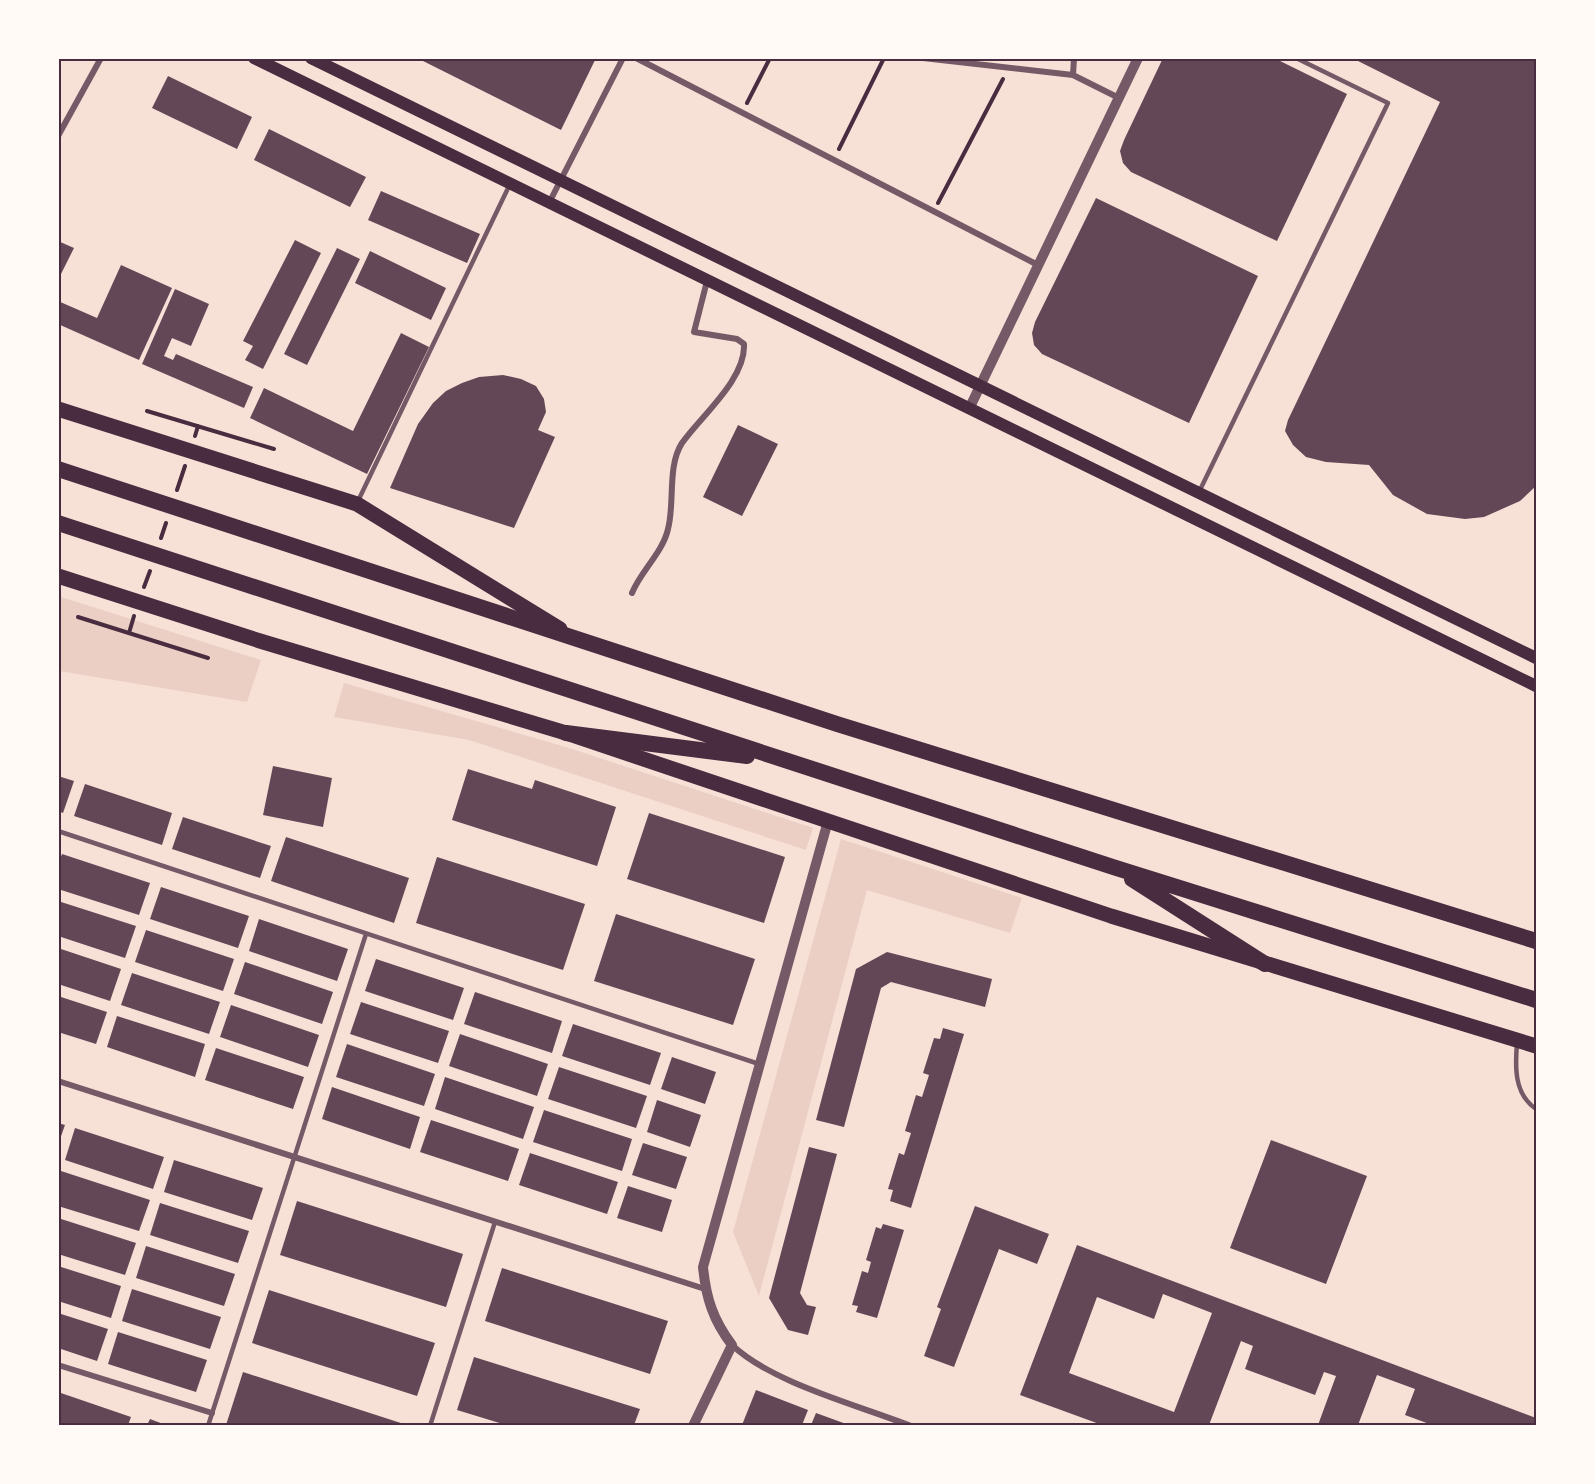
<svg xmlns="http://www.w3.org/2000/svg" width="1595" height="1484" font-family="Overpass,sans-serif">
	<rect width="100%" height="100%" fill="#f7e1d7"/>
	<path fill="#ebcfc5" d="M 58,596 L 261,660 L 247,702 L 59,671 Z
		M 344,683 L 566,747 L 813,828 L 806,850 L 469,740 L 334,717 Z
		M 841,839 L 1022,898 L 1010,933 L 867,890 L 759,1296 L 733,1232 Z"/>
	<path fill="#644757" fill-rule="evenodd" d="M 417,58 L 596,58 L 561,130 Z
		M 1163,58 L 1274,58 L 1347,94 L 1277,241 L 1131,172 L 1123,163 L 1120,151 L 1124,140 Z
		M 1352,58 L 1536,58 L 1536,486 L 1520,501 L 1484,517 L 1465,519 L 1427,514 L 1393,495 L 1369,465 L 1326,462 L 1306,457 L 1293,445 L 1285,431 L 1288,420 L 1440,102 Z
		M 168,76 L 252,117 L 237,149 L 152,108 Z
		M 269,129 L 366,177 L 350,207 L 254,160 Z
		M 381,191 L 480,234 L 467,263 L 368,220 Z
		M 1096,198 L 1258,276 L 1189,423 L 1042,354 L 1034,345 L 1032,333 L 1035,322 Z
		M 295,240 L 321,253 L 263,369 L 245,360 L 253,346 L 243,341 Z
		M 58,241 L 74,248 L 58,280 Z
		M 337,248 L 360,259 L 307,365 L 284,354 Z
		M 370,251 L 446,288 L 431,320 L 355,283 Z
		M 121,265 L 172,288 L 139,360 L 58,324 L 58,301 L 97,318 Z
		M 175,289 L 209,304 L 191,346 L 172,338 L 164,356 L 173,360 L 176,354 L 253,387 L 244,408 L 142,364 Z
		M 401,333 L 429,347 L 367,474 L 250,418 L 264,388 L 353,431 Z
		M 503,375 L 521,379 L 536,386 L 544,399 L 546,412 L 538,430 L 555,437 L 514,528 L 390,488 L 418,424 L 433,403 L 446,391 L 462,383 L 479,377 Z
		M 738,425 L 778,444 L 742,516 L 703,497 Z
		M 273,766 L 332,778 L 323,827 L 263,815 Z
		M 468,769 L 532,789 L 535,780 L 616,807 L 597,866 L 452,820 Z
		M 58,776 L 74,781 L 63,813 L 58,811 Z
		M 85,784 L 172,813 L 162,845 L 74,816 Z
		M 649,813 L 785,857 L 764,923 L 627,879 Z
		M 183,817 L 271,846 L 260,878 L 172,849 Z
		M 286,837 L 409,878 L 394,923 L 271,881 Z
		M 62,854 L 150,883 L 139,915 L 58,889 L 58,865 Z
		M 437,857 L 585,904 L 563,970 L 416,923 Z
		M 161,887 L 249,916 L 238,948 L 150,919 Z
		M 58,901 L 136,926 L 125,958 L 58,936 Z
		M 616,914 L 755,959 L 733,1025 L 594,981 Z
		M 259,919 L 348,949 L 337,981 L 249,951 Z
		M 146,930 L 234,959 L 223,991 L 135,962 Z
		M 58,948 L 121,969 L 110,1001 L 58,984 Z
		M 887,952 L 992,979 L 985,1007 L 891,982 L 881,988 L 844,1127 L 816,1120 L 856,969 Z
		M 376,959 L 464,988 L 453,1020 L 365,991 Z
		M 245,962 L 333,992 L 322,1024 L 234,994 Z
		M 132,973 L 220,1002 L 209,1034 L 121,1005 Z
		M 475,992 L 562,1021 L 552,1053 L 464,1024 Z
		M 58,996 L 107,1012 L 96,1044 L 58,1032 Z
		M 361,1002 L 449,1031 L 438,1063 L 350,1034 Z
		M 231,1005 L 319,1035 L 308,1067 L 220,1037 Z
		M 117,1016 L 205,1044 L 195,1077 L 107,1047 Z
		M 573,1024 L 661,1053 L 650,1085 L 562,1056 Z
		M 943,1028 L 964,1034 L 911,1208 L 890,1201 L 893,1190 L 888,1189 L 899,1153 L 904,1155 L 911,1133 L 905,1131 L 916,1095 L 922,1097 L 929,1075 L 923,1073 L 934,1038 L 940,1039 Z
		M 460,1034 L 548,1064 L 537,1096 L 449,1066 Z
		M 347,1044 L 435,1074 L 424,1106 L 336,1077 Z
		M 216,1048 L 304,1077 L 293,1109 L 205,1080 Z
		M 672,1057 L 716,1072 L 705,1104 L 661,1089 Z
		M 559,1067 L 647,1096 L 636,1128 L 548,1099 Z
		M 445,1077 L 534,1107 L 523,1139 L 435,1109 Z
		M 332,1087 L 420,1117 L 410,1149 L 322,1119 Z
		M 657,1100 L 701,1115 L 690,1147 L 647,1132 Z
		M 544,1110 L 632,1139 L 622,1171 L 533,1142 Z
		M 431,1120 L 519,1149 L 508,1181 L 420,1152 Z
		M 58,1123 L 65,1125 L 59,1142 L 58,1142 Z
		M 75,1128 L 164,1157 L 153,1189 L 65,1160 Z
		M 1271,1140 L 1367,1176 L 1326,1284 L 1230,1248 Z
		M 643,1143 L 687,1157 L 676,1189 L 632,1175 Z
		M 809,1147 L 837,1154 L 800,1293 L 807,1305 L 816,1307 L 808,1335 L 788,1330 L 769,1298 Z
		M 530,1153 L 618,1182 L 607,1214 L 519,1185 Z
		M 174,1160 L 263,1188 L 252,1220 L 164,1192 Z
		M 61,1171 L 150,1200 L 139,1231 L 58,1206 L 58,1180 Z
		M 628,1186 L 672,1200 L 662,1232 L 617,1218 Z
		M 297,1201 L 463,1254 L 446,1307 L 280,1255 Z
		M 160,1203 L 249,1231 L 238,1263 L 150,1235 Z
		M 975,1206 L 1049,1234 L 1037,1264 L 999,1249 L 954,1367 L 924,1356 L 941,1309 L 937,1307 Z
		M 58,1218 L 136,1243 L 125,1275 L 58,1254 Z
		M 883,1224 L 904,1230 L 877,1318 L 856,1312 L 858,1306 L 852,1305 L 862,1271 L 868,1273 L 871,1262 L 866,1260 L 876,1227 L 881,1229 Z
		M 1077,1245 L 1536,1418 L 1536,1425 L 1432,1425 L 1405,1415 L 1415,1389 L 1377,1375 L 1358,1425 L 1318,1425 L 1336,1376 L 1324,1372 L 1315,1395 L 1245,1369 L 1253,1346 L 1241,1341 L 1209,1425 L 1102,1425 L 1020,1395 ZM 1163,1294 L 1212,1313 L 1174,1412 L 1069,1373 L 1097,1297 L 1154,1319 Z
		M 146,1246 L 235,1274 L 224,1306 L 136,1278 Z
		M 58,1266 L 121,1286 L 111,1318 L 58,1301 Z
		M 502,1268 L 668,1321 L 650,1374 L 485,1321 Z
		M 132,1289 L 221,1317 L 210,1349 L 122,1321 Z
		M 269,1290 L 435,1343 L 417,1396 L 252,1343 Z
		M 58,1313 L 108,1329 L 97,1361 L 58,1348 Z
		M 118,1332 L 207,1360 L 196,1392 L 108,1364 Z
		M 474,1357 L 640,1409 L 634,1425 L 506,1425 L 457,1410 Z
		M 243,1372 L 407,1425 L 226,1425 Z
		M 756,1390 L 808,1410 L 802,1425 L 742,1425 Z
		M 58,1392 L 131,1417 L 128,1425 L 58,1425 Z
		M 816,1413 L 849,1425 L 811,1425 Z
		M 150,1419 L 166,1425 L 147,1425 Z"/>
	<g fill="none" stroke-linecap="round" stroke-linejoin="round">
		<path stroke="#4a2c40" stroke-width="4" d="M 747,103 L 770,58
			M 839,149 L 884,58
			M 938,203 L 1003,79
			M 147,411 L 274,449
			M 195,436 L 198,426
			M 177,490 L 185,466
			M 161,538 L 166,523
			M 144,587 L 150,571
			M 78,617 L 208,658
			M 129,633 L 134,616"/>
		<path stroke="#755966" stroke-width="4.5" d="M 1199,492 L 1388,103 L 1296,58
			M 358,501 L 510,184
			M 58,831 L 759,1064
			M 1517,1043 C 1515,1067 1514,1094 1536,1109
			M 208,1426 L 366,934
			M 430,1426 L 495,1222"/>
		<path stroke="#755966" stroke-width="6" d="M 636,58 L 1038,265
			M 923,58 L 1073,75 L 1119,98
			M 1073,75 L 1074,58
			M 58,136 L 101,58
			M 549,203 L 623,58
			M 632,593 C 641,571 663,552 668,529 C 675,503 667,466 682,443 C 701,416 746,379 744,344 L 737,339 L 694,332 L 707,281
			M 58,1081 L 705,1289
			M 732,1345 C 772,1383 858,1405 911,1426
			M 58,1365 L 212,1413"/>
		<path stroke="#755966" stroke-width="10" d="M 970,407 L 1138,58
			M 693,1426 L 732,1345 C 713,1320 706,1298 703,1267 L 828,821"/>
		<path stroke="#4a2c40" stroke-width="12" d="M 254,58 L 1536,686
			M 311,58 L 1536,658"/>
		<path stroke="#4a2c40" stroke-width="15" d="M 58,409 L 357,504 L 560,629
			M 58,576 L 260,641 L 566,733 L 1111,916 L 1536,1046"/>
		<path stroke="#4a2c40" stroke-width="16" d="M 58,469 L 837,724 L 1536,941
			M 58,523 L 1113,867 L 1536,1000
			M 566,733 L 747,756
			M 1132,879 L 1265,964"/>
	</g>
	<rect width="1595" height="1484" fill="none" stroke="#fffaf5" stroke-width="120"/>
	<rect x="60" y="60" width="1475" height="1364" fill="none" stroke="#4a2c40" stroke-width="2"/>
</svg>
